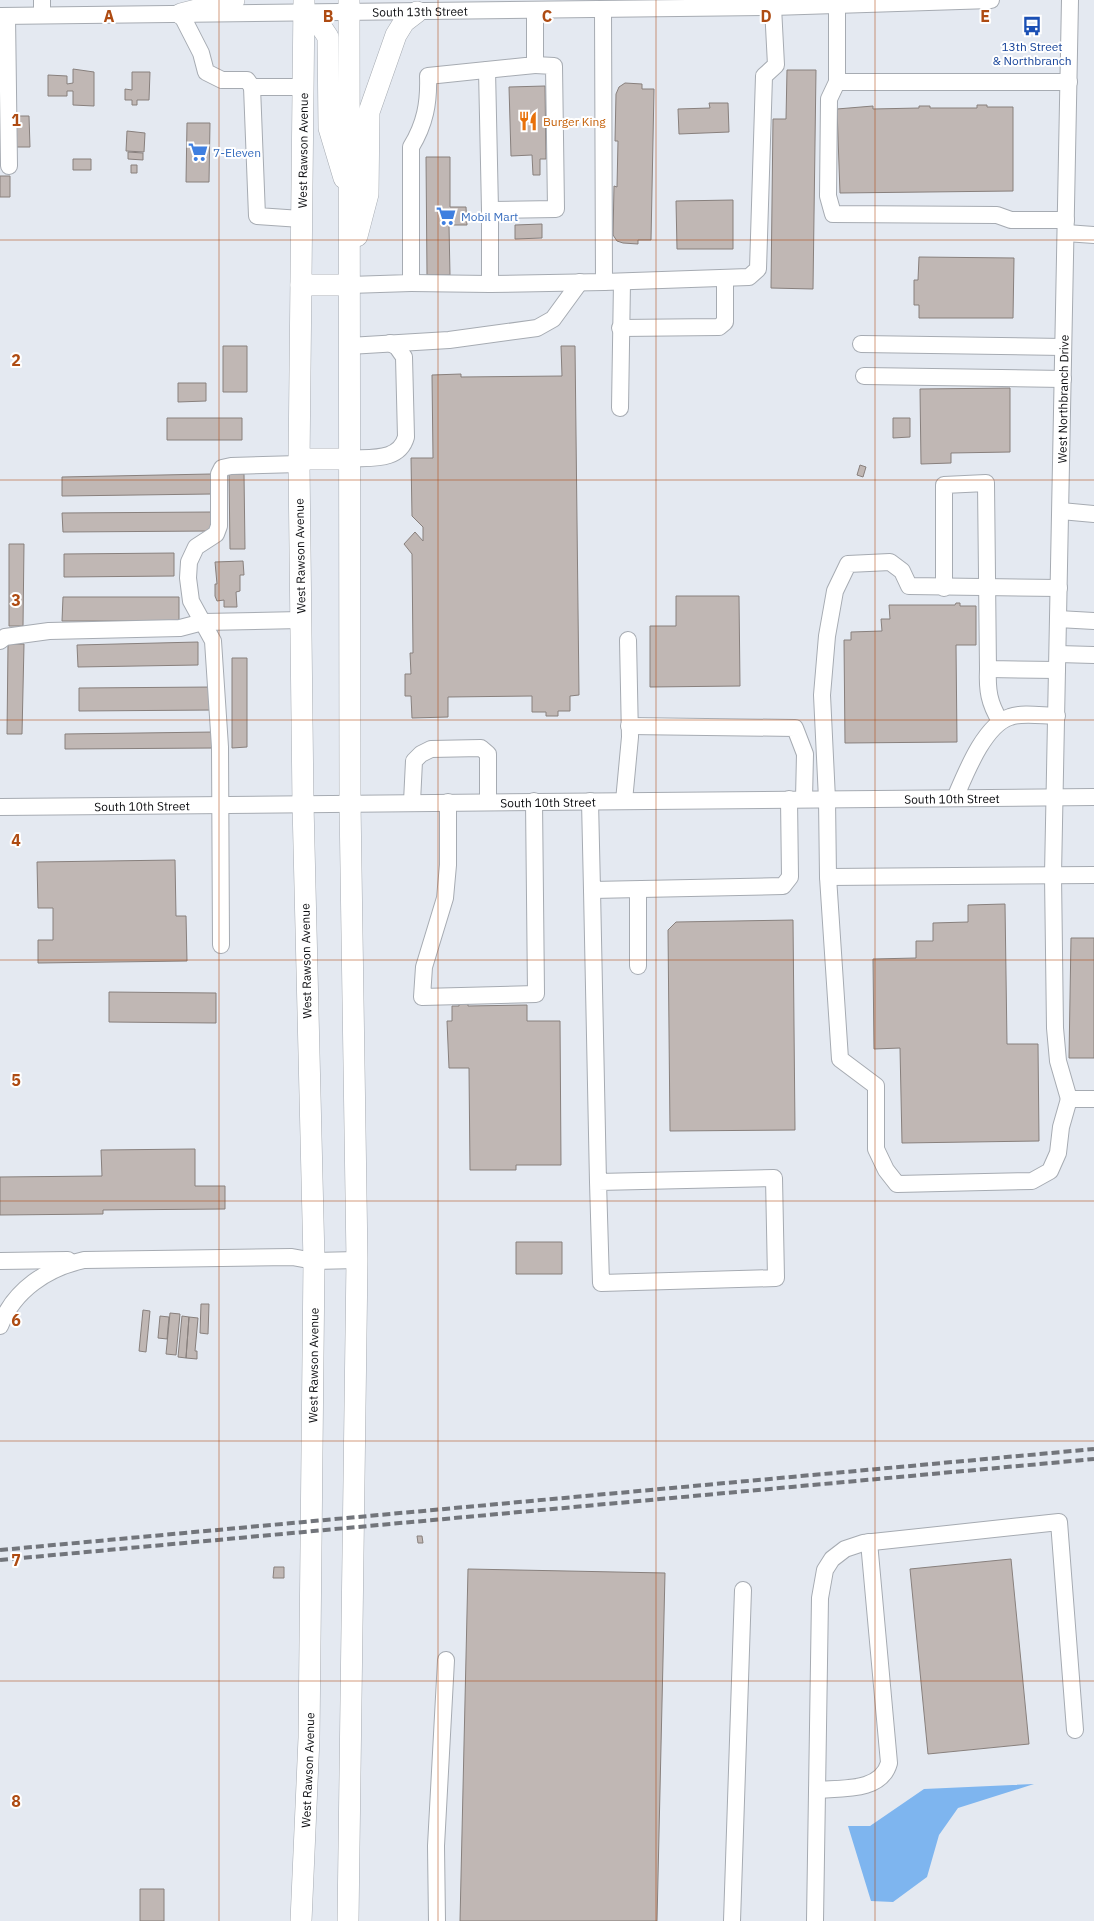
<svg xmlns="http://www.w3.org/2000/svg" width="1094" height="1921" font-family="'IBM Plex Sans',sans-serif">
	<rect width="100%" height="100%" fill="#e4e9f1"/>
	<path fill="#7eb5ef" d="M 1034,1784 L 958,1808 L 939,1835 L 927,1877 L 893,1902 L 871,1901 L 848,1826 L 870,1826 L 924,1789 Z"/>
	<path fill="#c0b7b4" stroke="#88807d" d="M 73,69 L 94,72 L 94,106 L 73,105 L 73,91 L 67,91 L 67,96 L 48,96 L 48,75 L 67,76 L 67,84 L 73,83 Z
		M 787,70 L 816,70 L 813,289 L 771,288 L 773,119 L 786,119 Z
		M 132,72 L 150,72 L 149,100 L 137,100 L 137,105 L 132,105 L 132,100 L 125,100 L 125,89 L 132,90 Z
		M 625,83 L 642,84 L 642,89 L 654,89 L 651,240 L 638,240 L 638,244 L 623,243 L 617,241 L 613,235 L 614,186 L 617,187 L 618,141 L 615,141 L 616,94 L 619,87 Z
		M 545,86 L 546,159 L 540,159 L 540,175 L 533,175 L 532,155 L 511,156 L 509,87 Z
		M 709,103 L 728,103 L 729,132 L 679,134 L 678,109 L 710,108 Z
		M 977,105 L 987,105 L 987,107 L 1013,107 L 1013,191 L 840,193 L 837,109 L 873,106 L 873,109 L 919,108 L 919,106 L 930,106 L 930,108 L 977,108 Z
		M 13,116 L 29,116 L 30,147 L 14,147 Z
		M 187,123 L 210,123 L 209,182 L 186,182 Z
		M 127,131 L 145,133 L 144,152 L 126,151 Z
		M 128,152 L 143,153 L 143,160 L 128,159 Z
		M 426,157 L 450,157 L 450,207 L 466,207 L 467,225 L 449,225 L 450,275 L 427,275 Z
		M 73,159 L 91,159 L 91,170 L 73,170 Z
		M 131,165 L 137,165 L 137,173 L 131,173 Z
		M 0,176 L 10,176 L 10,197 L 0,197 Z
		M 733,200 L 733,249 L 677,249 L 676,201 Z
		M 542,224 L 542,238 L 515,239 L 515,225 Z
		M 919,257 L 1014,258 L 1013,318 L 919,318 L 919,305 L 914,305 L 914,280 L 918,280 Z
		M 223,346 L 247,346 L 247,392 L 223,392 Z
		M 561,346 L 575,346 L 579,695 L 570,696 L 570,711 L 558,711 L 558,716 L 546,716 L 546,712 L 532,712 L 532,696 L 448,697 L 448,717 L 412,718 L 411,696 L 405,696 L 405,674 L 411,674 L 410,653 L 413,653 L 412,554 L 404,544 L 415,532 L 423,541 L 423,527 L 412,516 L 411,458 L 433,458 L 432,375 L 461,374 L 461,377 L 562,376 Z
		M 178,383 L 206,383 L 206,401 L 178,402 Z
		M 1010,388 L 1010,452 L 951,453 L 951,463 L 921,464 L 920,389 Z
		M 167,418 L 242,418 L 242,440 L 167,440 Z
		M 893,418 L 910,418 L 910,437 L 893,438 Z
		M 860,465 L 866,467 L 863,477 L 857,475 Z
		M 211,474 L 211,494 L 62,496 L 62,477 Z
		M 229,474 L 244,474 L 245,549 L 230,549 Z
		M 212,512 L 212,531 L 63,532 L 62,513 Z
		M 9,544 L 24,544 L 23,626 L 9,626 Z
		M 174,553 L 174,576 L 64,577 L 64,554 Z
		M 243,561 L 244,575 L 240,575 L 240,591 L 236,592 L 237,607 L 224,607 L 224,600 L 217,601 L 215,596 L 215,584 L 217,584 L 215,562 Z
		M 676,596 L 739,596 L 740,686 L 650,687 L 650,626 L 676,626 Z
		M 63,597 L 179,597 L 179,621 L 62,621 Z
		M 956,603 L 960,603 L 960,606 L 976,606 L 976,645 L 956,645 L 957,742 L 845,743 L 844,640 L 851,640 L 851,632 L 882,631 L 881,619 L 890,619 L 889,605 L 955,605 Z
		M 198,642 L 198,665 L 78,667 L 77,645 Z
		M 8,644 L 24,644 L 22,734 L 7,734 Z
		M 232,658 L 247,658 L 247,747 L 232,748 Z
		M 214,687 L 214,710 L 79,711 L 79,688 Z
		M 214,732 L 214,748 L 65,749 L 65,734 Z
		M 175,860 L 176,916 L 186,916 L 187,961 L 38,963 L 38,940 L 53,940 L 53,908 L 38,908 L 37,862 Z
		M 1005,904 L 1007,1044 L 1038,1044 L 1039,1141 L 902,1143 L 900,1048 L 874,1049 L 873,959 L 916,958 L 916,941 L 933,941 L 933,923 L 968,922 L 968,905 Z
		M 793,920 L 795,1130 L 670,1131 L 668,930 L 676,922 Z
		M 1071,938 L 1094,938 L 1094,1058 L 1069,1058 Z
		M 109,992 L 216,993 L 216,1023 L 109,1022 Z
		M 459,1002 L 468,1002 L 468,1006 L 527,1005 L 527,1021 L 560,1021 L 561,1165 L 516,1165 L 516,1170 L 470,1170 L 469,1068 L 449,1068 L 447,1021 L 452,1021 L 452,1006 L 459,1006 Z
		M 195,1149 L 195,1186 L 225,1186 L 225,1209 L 103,1210 L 103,1214 L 0,1215 L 0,1177 L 102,1176 L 101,1150 Z
		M 516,1242 L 562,1242 L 562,1274 L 516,1274 Z
		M 201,1304 L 209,1304 L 208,1334 L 200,1333 Z
		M 143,1310 L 150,1311 L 146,1352 L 139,1351 Z
		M 170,1313 L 180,1314 L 176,1355 L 166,1354 Z
		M 160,1316 L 169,1317 L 167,1339 L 158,1338 Z
		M 182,1316 L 189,1317 L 186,1358 L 178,1357 Z
		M 189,1317 L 198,1318 L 195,1351 L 197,1351 L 197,1359 L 186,1358 Z
		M 417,1536 L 422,1536 L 423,1543 L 418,1543 Z
		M 1011,1559 L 1029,1744 L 928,1754 L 910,1569 Z
		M 274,1567 L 284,1567 L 284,1578 L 273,1578 Z
		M 468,1569 L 665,1573 L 657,1921 L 460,1921 Z
		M 140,1889 L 164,1889 L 164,1921 L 140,1921 Z"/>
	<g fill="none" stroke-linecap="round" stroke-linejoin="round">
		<defs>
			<g id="minor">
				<path d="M 42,0 L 42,15"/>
				<path d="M 1070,0 L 1053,875 L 1055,1028 L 1058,1061 L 1069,1099 L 1094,1099"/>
				<path d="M 837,6 L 837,82 L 1069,82"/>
				<path d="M 181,14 L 201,53 L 206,72 L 222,80 L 247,80 L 252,87"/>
				<path id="s1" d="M 0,16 L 773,7 L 991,0"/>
				<path d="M 7,16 L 9,166"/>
				<path d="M 487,70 L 490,210"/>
				<path d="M 837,82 L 829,99 L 828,196 L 833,214 L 997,215 L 1011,220 L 1066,220"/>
				<path d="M 301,219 L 257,216 L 252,87 L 303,87"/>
				<path d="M 1066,233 L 1094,235"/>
				<path d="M 604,282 L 749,277 L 758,269 L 764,76 L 776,65 L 773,7"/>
				<path d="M 411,283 L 490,284 L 490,210 L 556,209 L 554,66 L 535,65"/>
				<path d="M 490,284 L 604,282 L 603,10"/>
				<path d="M 349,285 L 411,283 L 411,147 C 425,124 429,103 428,76 L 535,65 L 535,10"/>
				<path d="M 620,328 L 719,327 L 725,322 L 725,278"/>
				<path d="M 861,344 L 1063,347"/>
				<path d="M 349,346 L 449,340 L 537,328 L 553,319 L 580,282"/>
				<path d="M 864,376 L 1063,379"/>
				<path d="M 620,408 L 622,282"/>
				<path d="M 348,459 C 370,457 399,462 406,437 L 404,357 L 397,347 L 390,343"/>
				<path d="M 1061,511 L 1094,514"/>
				<path d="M 944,588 L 944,485 L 986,483 L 988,669 L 1057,670"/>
				<path d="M 1059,588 L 909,586 L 902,571 L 890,562 L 848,564 L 835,591 L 827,636 L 822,695 L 827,799 L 828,877 L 840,1059 L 876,1086 L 876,1149 L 886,1170 L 897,1184 L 1032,1181 L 1050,1171 L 1058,1153 L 1061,1127 L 1069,1099"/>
				<path d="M 1058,619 L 1094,621"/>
				<path d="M 0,641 L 5,637 L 49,631 L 180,628 L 203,622 L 301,620"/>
				<path d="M 1058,654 L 1094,655"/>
				<path d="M 988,669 C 987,690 989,703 1000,721"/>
				<path d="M 629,726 L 795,728 L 805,754 L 804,799"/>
				<path d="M 955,798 C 965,775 984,725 1010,717 C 1023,712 1043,716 1057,716"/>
				<path d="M 590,801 L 592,890 L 783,886 L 790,877 L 789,799"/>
				<path d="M 624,801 L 630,737 L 628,640"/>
				<path d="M 412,802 L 414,761 L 421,754 L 431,749 L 481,748 L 488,754 L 488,802"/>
				<path d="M 448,802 L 448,865 L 445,898 L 424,967 L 422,997 L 536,994 L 534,801"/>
				<path id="s2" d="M 0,807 L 1094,797"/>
				<path d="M 828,877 L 1094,875"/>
				<path d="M 592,890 L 598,1182 L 774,1178 L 776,1278 L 601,1283 L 598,1182"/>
				<path d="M 638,890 L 638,966"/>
				<path d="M 221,945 L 220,747 L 213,641 L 191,601 L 188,578 L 189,562 L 196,547 L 216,534 L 219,526 L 219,474 L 222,468 L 231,466 L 299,464"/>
				<path d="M 0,1261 L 68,1260"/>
				<path d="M 0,1326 C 14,1290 47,1268 84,1260 L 292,1257 L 314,1261 L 357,1260"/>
				<path d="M 817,1790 C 842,1788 881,1792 889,1763 L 869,1542"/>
				<path d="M 437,1921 L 436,1846 L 446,1660"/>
				<path d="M 732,1921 L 743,1590"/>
				<path d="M 815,1921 L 820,1598 L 825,1570 L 832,1559 L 845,1549 L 863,1543 L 1059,1522 L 1075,1730"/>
			</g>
			<g id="major">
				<path d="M 304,13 L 320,25 L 328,37 L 329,128 L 344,178"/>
				<path d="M 181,14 L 234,0"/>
				<path d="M 357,236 L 368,194 L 369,112 L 396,35 L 404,22 L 417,12"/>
				<path d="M 301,285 L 349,285"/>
				<path d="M 299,459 L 348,459"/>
				<path id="s3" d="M 301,1921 L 309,1738 L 314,1261 L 303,804 L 299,464 L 304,0"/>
				<path d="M 348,1921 L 357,1260 L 350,803 L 349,0"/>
			</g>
		</defs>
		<use href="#minor" stroke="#a6abb2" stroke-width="18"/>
		<use href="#major" stroke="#a6abb2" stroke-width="22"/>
		<use href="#minor" stroke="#fff" stroke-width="16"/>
		<use href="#major" stroke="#fff" stroke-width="21"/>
		<path stroke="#72757b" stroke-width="4" stroke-dasharray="8 4" stroke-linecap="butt" d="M 0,1550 L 1094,1449
			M 0,1560 L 1094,1459"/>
	</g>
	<path fill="none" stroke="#ae4b12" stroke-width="1" stroke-opacity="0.55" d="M 219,0 L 219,1921M 438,0 L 438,1921M 656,0 L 656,1921M 875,0 L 875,1921M 0,240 L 1094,240M 0,480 L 1094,480M 0,720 L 1094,720M 0,960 L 1094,960M 0,1201 L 1094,1201M 0,1441 L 1094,1441M 0,1681 L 1094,1681"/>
	<defs>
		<symbol id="bus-bare" viewBox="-9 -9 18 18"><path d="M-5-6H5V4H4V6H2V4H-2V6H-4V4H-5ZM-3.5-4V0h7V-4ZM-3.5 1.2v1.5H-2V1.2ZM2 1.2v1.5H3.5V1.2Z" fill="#1a4fb4" stroke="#fff" stroke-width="2.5" paint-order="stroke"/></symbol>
		<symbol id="restaurant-bare" viewBox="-9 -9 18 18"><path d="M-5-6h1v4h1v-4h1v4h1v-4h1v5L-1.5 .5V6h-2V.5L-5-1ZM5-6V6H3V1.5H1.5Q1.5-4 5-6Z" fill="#e8710a" stroke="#fff" stroke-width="2.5" paint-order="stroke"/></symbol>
		<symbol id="supermarket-bare" viewBox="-9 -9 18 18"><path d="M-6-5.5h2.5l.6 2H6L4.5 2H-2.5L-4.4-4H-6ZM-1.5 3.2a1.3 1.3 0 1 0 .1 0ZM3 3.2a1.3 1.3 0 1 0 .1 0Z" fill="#3f7fe0" stroke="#fff" stroke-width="2.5" paint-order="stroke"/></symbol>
	</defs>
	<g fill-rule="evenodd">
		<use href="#bus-bare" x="1018" y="12" width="28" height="28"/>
		<use href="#restaurant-bare" x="514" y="107" width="28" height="28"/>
		<use href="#supermarket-bare" x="184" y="138" width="28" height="28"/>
		<use href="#supermarket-bare" x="432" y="202" width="28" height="28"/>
	</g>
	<g text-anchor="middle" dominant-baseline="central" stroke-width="4" stroke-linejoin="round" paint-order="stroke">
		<g font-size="12" fill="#0d0e11" stroke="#fff">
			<text stroke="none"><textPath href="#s1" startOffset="420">South 13th Street</textPath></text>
			<text stroke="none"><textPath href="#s3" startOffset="1771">West Rawson Avenue</textPath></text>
			<text transform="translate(1063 399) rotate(-89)">West Northbranch Drive</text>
			<text transform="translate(300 556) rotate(-91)">West Rawson Avenue</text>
			<text stroke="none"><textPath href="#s2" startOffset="952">South 10th Street</textPath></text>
			<text stroke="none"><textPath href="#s2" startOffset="548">South 10th Street</textPath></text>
			<text stroke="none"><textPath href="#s2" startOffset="142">South 10th Street</textPath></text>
			<text transform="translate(306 961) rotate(-91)">West Rawson Avenue</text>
			<text stroke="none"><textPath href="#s3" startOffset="556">West Rawson Avenue</textPath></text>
			<text stroke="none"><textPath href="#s3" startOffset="151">West Rawson Avenue</textPath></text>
		</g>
		<g font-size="12" fill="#164399" stroke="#fff">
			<text x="1032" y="46">13th Street<tspan x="1032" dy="14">&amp; Northbranch</tspan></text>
		</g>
		<g font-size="12" fill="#c56008" stroke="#fff" text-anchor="start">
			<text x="543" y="121">Burger King</text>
		</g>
		<g font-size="12" fill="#366cbe" stroke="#fff" text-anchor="start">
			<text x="213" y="152">7-Eleven</text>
			<text x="461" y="216">Mobil Mart</text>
		</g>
	</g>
	<g font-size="16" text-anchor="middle" font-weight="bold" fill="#ae4b12" stroke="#fff" stroke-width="4" stroke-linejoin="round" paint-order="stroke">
		<text x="109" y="22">A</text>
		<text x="328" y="22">B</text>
		<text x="547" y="22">C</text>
		<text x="766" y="22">D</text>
		<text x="985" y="22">E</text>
		<text x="16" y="126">1</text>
		<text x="16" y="366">2</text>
		<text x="16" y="606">3</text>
		<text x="16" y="846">4</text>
		<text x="16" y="1086">5</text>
		<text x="16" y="1326">6</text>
		<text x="16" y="1566">7</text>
		<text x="16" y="1807">8</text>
	</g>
</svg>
